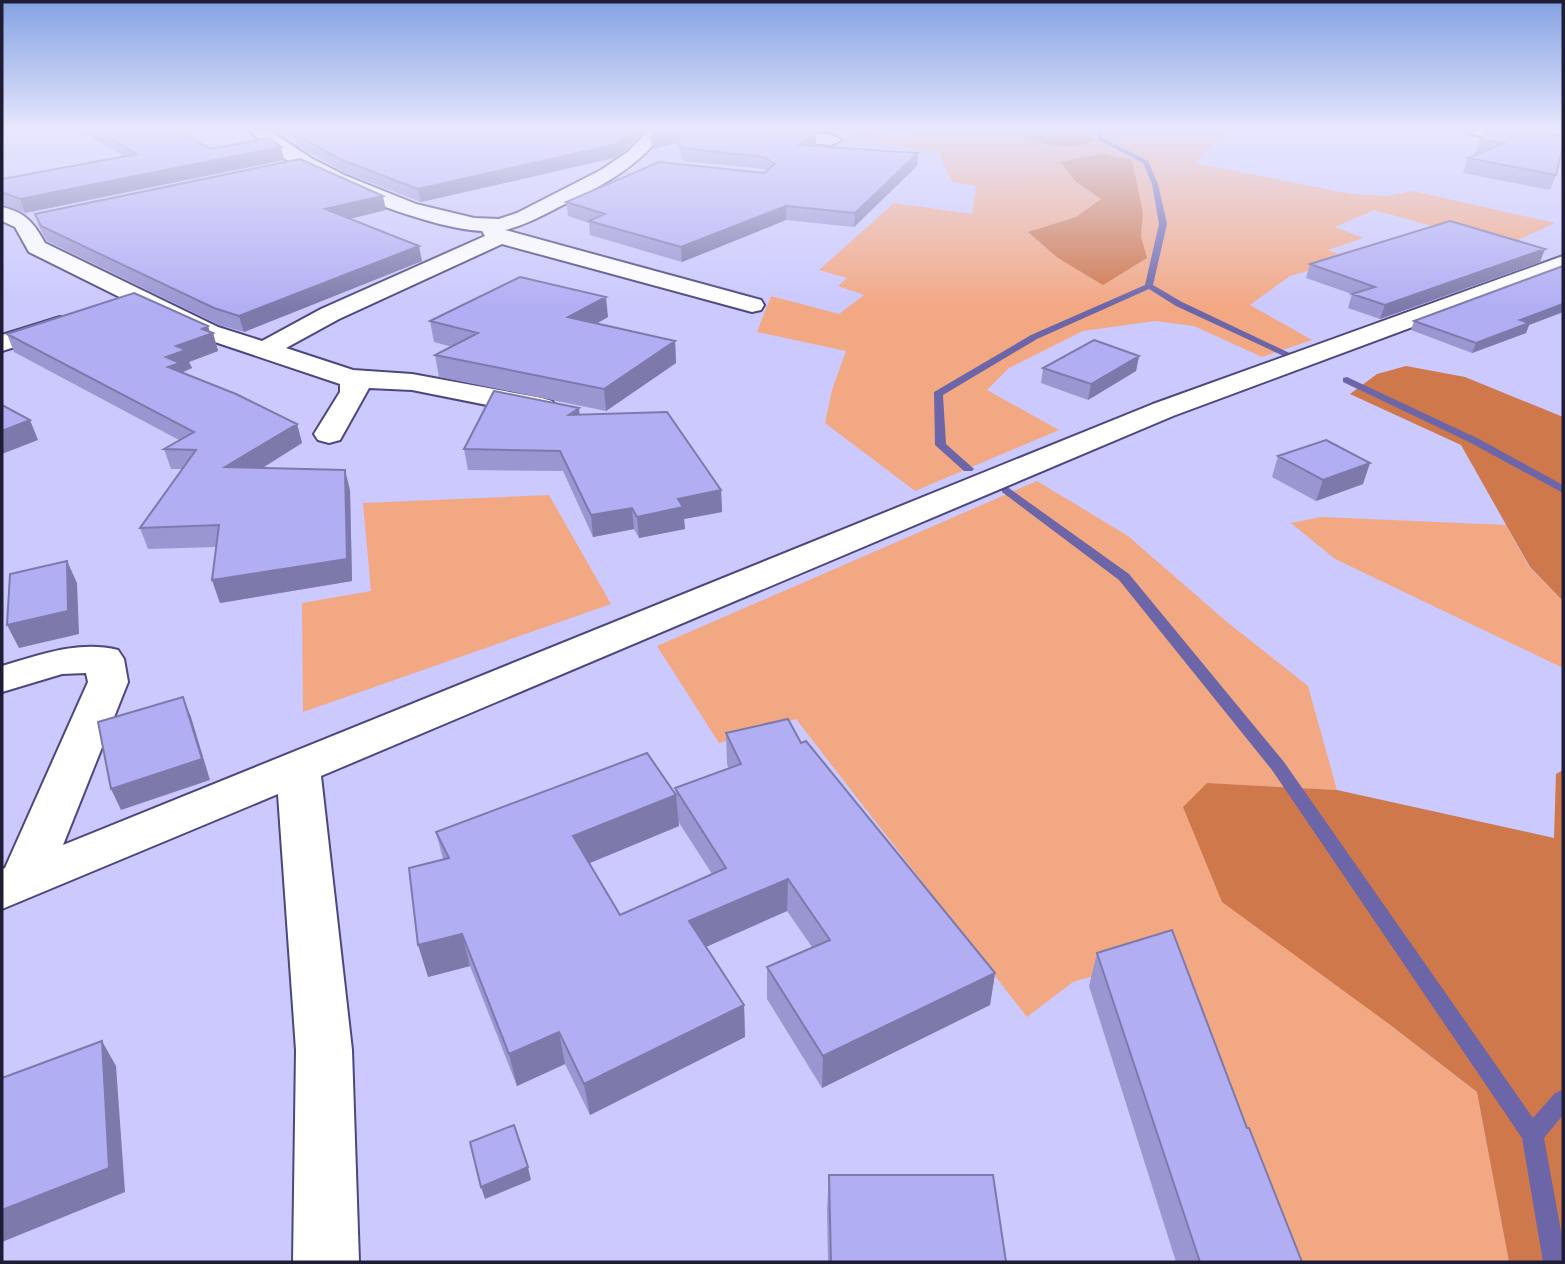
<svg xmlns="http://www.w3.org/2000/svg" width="1565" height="1264" font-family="Poppins,sans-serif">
	<rect width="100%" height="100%" fill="#cbc9fd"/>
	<path fill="#f3a884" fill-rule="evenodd" d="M 852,130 L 874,130 L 867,133 L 907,138 L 915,135 L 909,130 L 1010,130 L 1049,146 L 1085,146 L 1084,130 L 1226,130 L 1195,163 L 1351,194 L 1386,196 L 1413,191 L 1555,223 L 1505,246 L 1374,210 L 1335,227 L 1363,238 L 1328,250 L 1349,259 L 1290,276 L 1250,305 L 1312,340 L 1262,357 L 1194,326 L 1155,321 L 1083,331 L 1009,368 L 987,390 L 1059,430 L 915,491 L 825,423 L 832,390 L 846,351 L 757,332 L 771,296 L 839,314 L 864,295 L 838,286 L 847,278 L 819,270 L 894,203 L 972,214 L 976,186 L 952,182 L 938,152 L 853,139 ZM 1076,182 L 1137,190 L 1143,213 L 1141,237 L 1029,232 L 1076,217 L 1101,199 Z
		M 1037,481 L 1128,536 L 1227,622 L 1308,686 L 1337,790 L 1207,783 L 1389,1024 L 1477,1092 L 1509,1262 L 1284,1262 L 1170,953 L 1073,982 L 1027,1017 L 796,719 L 719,743 L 657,646 Z
		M 549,495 L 611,604 L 303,712 L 302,603 L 371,591 L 363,503 Z
		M 1322,517 L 1506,525 L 1529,567 L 1563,601 L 1563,668 L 1335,559 L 1291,523 Z"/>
	<path fill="#cf784c" d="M 1010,130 L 1084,130 L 1083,132 L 1095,139 C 1069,157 1035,141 1010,130 Z
		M 1101,154 L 1132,160 L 1143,213 L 1141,237 L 1147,258 L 1103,285 L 1058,258 L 1028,232 L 1076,217 L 1101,199 L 1076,182 L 1060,162 Z
		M 1406,366 L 1465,377 L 1563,417 L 1563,601 L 1530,567 L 1461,445 L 1350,394 L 1377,374 Z
		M 1563,770 L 1563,1262 L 1509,1262 L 1477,1092 L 1389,1024 L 1222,902 L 1183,807 L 1207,783 L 1337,790 L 1554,838 L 1556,774 Z"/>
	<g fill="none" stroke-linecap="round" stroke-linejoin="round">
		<path fill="#6c66a8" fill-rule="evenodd" d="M 1097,130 L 1103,130 L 1103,138 L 1148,161 L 1158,184 L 1167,224 L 1153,285 L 1182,302 L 1296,356 L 1288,358 L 1176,306 L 1149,289 L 1037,339 L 943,395 L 946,444 L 974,469 L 972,471 L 964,471 L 935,445 L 934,392 L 1031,335 L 1145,285 L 1159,224 L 1152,184 L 1143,163 L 1098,140 Z
			M 1347,377 L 1479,439 L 1563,485 L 1563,493 L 1471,443 L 1343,382 L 1343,378 Z
			M 1006,486 L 1129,574 L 1284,762 L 1533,1118 L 1555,1093 L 1563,1090 L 1563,1115 L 1544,1138 L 1563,1242 L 1563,1262 L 1543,1262 L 1522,1138 L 1272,770 L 1119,580 L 1002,492 L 1002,488 Z"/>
		<defs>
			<path id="minor" d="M 250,130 L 269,130 L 311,158 L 344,175 L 416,204 L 474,218 L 499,219 L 517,213 L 601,170 L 629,151 L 648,130 L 665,130 C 640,166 603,185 565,204 C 545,214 526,225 505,230 L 761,300 L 764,305 L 761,310 L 752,312 L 502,244 L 339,319 L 286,348 L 353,370 L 412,374 L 542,398 L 552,401 L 556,407 L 552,413 L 542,416 L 412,390 L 369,388 L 340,440 L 329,443 L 318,440 L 314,434 L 340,392 L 340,384 L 200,337 L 29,252 L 15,227 L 2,221 L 2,207 C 25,212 34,223 45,243 L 218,327 L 262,341 L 321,309 L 485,236 L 482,231 C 426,229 285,174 250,130 Z
				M 706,130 C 728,130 829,127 841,140 L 832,145 L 714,135 Z
				M 1467,130 L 1511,130 L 1563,138 L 1563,148 L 1475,135 Z
				M 1563,256 L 1563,271 L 1173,416 L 321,776 L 352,1050 L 359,1262 L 293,1262 L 296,1050 L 278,794 L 2,909 L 2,869 L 5,868 L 88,682 L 86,673 L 62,674 L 2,692 L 2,666 C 39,655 79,640 118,650 L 124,659 L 128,682 L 63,845 L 1153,404 Z
				M 60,317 L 69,320 L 73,325 L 69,330 L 2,351 L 2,335 Z"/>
		</defs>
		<use href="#minor" stroke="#4c477f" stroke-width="4"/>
		<use href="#minor" fill="#fff" fill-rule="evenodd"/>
	</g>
	<path fill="#9996d2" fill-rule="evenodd" d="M 79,130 L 175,130 L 211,149 L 281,147 L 284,160 L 25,213 L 3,205 L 2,205 L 2,179 L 123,156 Z
		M 308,130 L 644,130 L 627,149 L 614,158 L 421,202 L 345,173 L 297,145 L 294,133 Z
		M 657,130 L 815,146 L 918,153 L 917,166 L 854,227 L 786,220 L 682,262 L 590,235 L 589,223 L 568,216 L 566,202 L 764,173 L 767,171 L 764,169 L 683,161 L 677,143 L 652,149 L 651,137 Z
		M 803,130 L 838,130 L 833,133 Z
		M 1487,130 L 1556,175 L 1550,190 L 1463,173 L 1468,158 L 1478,154 L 1475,154 L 1480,140 Z
		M 1521,130 L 1548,130 L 1546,133 Z
		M 386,210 L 349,219 L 422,261 L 244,332 L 219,325 L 47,241 L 40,229 L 35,214 Z
		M 1540,262 L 1380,319 L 1348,308 L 1352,294 L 1306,278 L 1310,264 Z
		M 1563,266 L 1563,312 L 1529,325 L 1526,333 L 1472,353 L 1411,330 L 1414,321 Z
		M 608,317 L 596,324 L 675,341 L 676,363 L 606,411 L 439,377 L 435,355 L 452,347 L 434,342 L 430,321 Z
		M 208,326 L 210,332 L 213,333 L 218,351 L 189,362 L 192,368 L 183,372 L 183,373 L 297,424 L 302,443 L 263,468 L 350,490 L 352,581 L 220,603 L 212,580 L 216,547 L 148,549 L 140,528 L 182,469 L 171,469 L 164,449 L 179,440 L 14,352 L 7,334 Z
		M 1139,356 L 1136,371 L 1088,400 L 1041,383 L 1043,368 Z
		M 580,415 L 721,490 L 722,512 L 684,519 L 685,529 L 639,538 L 634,529 L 593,537 L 563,471 L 468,470 L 464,449 Z
		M 1278,456 L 1363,484 L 1316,501 L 1272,477 Z
		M 726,733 L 801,743 L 995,973 L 990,1005 L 822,1088 L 767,999 L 767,967 L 812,947 L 787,911 L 706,947 L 744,1005 L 745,1037 L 590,1115 L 565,1064 L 517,1086 L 470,966 L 428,977 L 443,859 L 436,832 L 676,794 L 675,788 L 729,769 L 727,764 ZM 678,821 L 712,874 L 620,915 L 589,863 L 679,826 Z
		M 1097,953 L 1247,1128 L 1302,1262 L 1176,1262 L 1089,986 Z
		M 829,1175 L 1006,1262 L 828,1262 L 827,1210 Z"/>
	<path fill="#7d7aab" d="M 632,130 L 644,130 L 627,149 L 614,158 L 421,202 L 418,189 Z
		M 676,131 L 677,143 L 652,149 L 651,137 Z
		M 816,134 L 816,146 L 799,145 Z
		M 281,147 L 284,160 L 25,213 L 20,199 Z
		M 918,153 L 917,166 L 854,227 L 855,213 Z
		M 383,196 L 386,210 L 328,224 L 325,209 Z
		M 786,206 L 786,220 L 682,262 L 681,247 Z
		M 419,246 L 422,261 L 244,332 L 239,316 Z
		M 1545,249 L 1540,262 L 1380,319 L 1385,305 Z
		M 606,297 L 608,317 L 570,338 L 568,317 Z
		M 1563,304 L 1563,312 L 1529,325 L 1526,333 L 1472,353 L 1476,343 L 1520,320 Z
		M 208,326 L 210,334 L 213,333 L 218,351 L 189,362 L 192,368 L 183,372 L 186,381 L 174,386 L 166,357 L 176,346 L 202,329 Z
		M 675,341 L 676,363 L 606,411 L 604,389 Z
		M 1139,356 L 1136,371 L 1088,400 L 1091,384 Z
		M 579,408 L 581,428 L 569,415 Z
		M 30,420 L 38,440 L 2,454 L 2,431 Z
		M 297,424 L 302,443 L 231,487 L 225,467 Z
		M 1370,463 L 1363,484 L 1316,501 L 1323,480 Z
		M 345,470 L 350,490 L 352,581 L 220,603 L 212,580 Z
		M 721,490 L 722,512 L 684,519 L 685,529 L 639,538 L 637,517 L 678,499 Z
		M 632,508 L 634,529 L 593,537 L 591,515 Z
		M 67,561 L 77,583 L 79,634 L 19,648 L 7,625 Z
		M 183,697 L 191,717 L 210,780 L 121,810 L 111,789 Z
		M 676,795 L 679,826 L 578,868 L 573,836 Z
		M 788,879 L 787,911 L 692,953 L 689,921 Z
		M 462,934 L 470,966 L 428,977 L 418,945 Z
		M 995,973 L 990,1005 L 822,1088 L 823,1056 Z
		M 744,1005 L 745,1037 L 590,1115 L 584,1084 Z
		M 559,1032 L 565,1064 L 517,1086 L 509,1054 Z
		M 102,1041 L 116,1066 L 125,1192 L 2,1242 L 2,1210 Z
		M 528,1167 L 531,1180 L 485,1199 L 481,1187 Z"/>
	<path fill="#b2aef4" stroke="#7d7aab" stroke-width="2" d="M 96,130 L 175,130 L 211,149 L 269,138 L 281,147 L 20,199 L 2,192 L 2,179 L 137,154 Z
		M 308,130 L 632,130 L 626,137 L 613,145 L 418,189 L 342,160 L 294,133 Z
		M 657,130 L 769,130 L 816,134 L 799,145 L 918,153 L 855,213 L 786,206 L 681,247 L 589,221 L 605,214 L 566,202 L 659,162 L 764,173 L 775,164 L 764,157 L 682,148 L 676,131 L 651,137 Z
		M 1487,130 L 1520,130 L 1563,136 L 1563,146 L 1556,175 L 1468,158 L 1504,143 L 1480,140 Z
		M 300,159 L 383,196 L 325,209 L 419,246 L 239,316 L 214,308 L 41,226 L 35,214 Z
		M 1450,221 L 1545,249 L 1385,305 L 1352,294 L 1375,287 L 1310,264 Z
		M 1563,266 L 1563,304 L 1520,320 L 1529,323 L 1476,343 L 1414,321 Z
		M 520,277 L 606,297 L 568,317 L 675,341 L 604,389 L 435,355 L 478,333 L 430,321 Z
		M 134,293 L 208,326 L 202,329 L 213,333 L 176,346 L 186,350 L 166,357 L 180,363 L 168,367 L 236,394 L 297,424 L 225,467 L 345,470 L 347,559 L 212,580 L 219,525 L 140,528 L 196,450 L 164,449 L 194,432 L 7,334 Z
		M 1094,340 L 1139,356 L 1091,384 L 1043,368 Z
		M 494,391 L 579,408 L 569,415 L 667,412 L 721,490 L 678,499 L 683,507 L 637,517 L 632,508 L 591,515 L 560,451 L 464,449 Z
		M 2,405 L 30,420 L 2,431 Z
		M 1326,440 L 1370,463 L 1323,480 L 1278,456 Z
		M 67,561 L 68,611 L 7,625 L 10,574 Z
		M 183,697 L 202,759 L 111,789 L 98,722 Z
		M 788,719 L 801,743 L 806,741 L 995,973 L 823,1056 L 767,967 L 830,940 L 788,879 L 689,921 L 744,1005 L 584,1084 L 559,1032 L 509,1054 L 462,934 L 418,945 L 409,868 L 449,858 L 436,832 L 647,753 L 676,795 L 573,836 L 620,915 L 726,868 L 675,788 L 741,764 L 726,733 Z
		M 1172,930 L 1247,1128 L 1249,1128 L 1302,1262 L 1200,1262 L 1097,953 Z
		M 102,1041 L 109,1168 L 2,1210 L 2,1078 Z
		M 514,1125 L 528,1167 L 481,1187 L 470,1142 Z
		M 829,1175 L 993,1175 L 1006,1262 L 831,1262 Z"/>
	<linearGradient id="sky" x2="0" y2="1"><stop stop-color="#83a2e2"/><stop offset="0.42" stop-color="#e8e7fe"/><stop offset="1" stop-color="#e8e7fe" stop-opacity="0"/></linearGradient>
	<rect width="1565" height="307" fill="url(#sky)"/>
	<rect width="1565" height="1264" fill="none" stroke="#1f1d35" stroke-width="7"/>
</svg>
